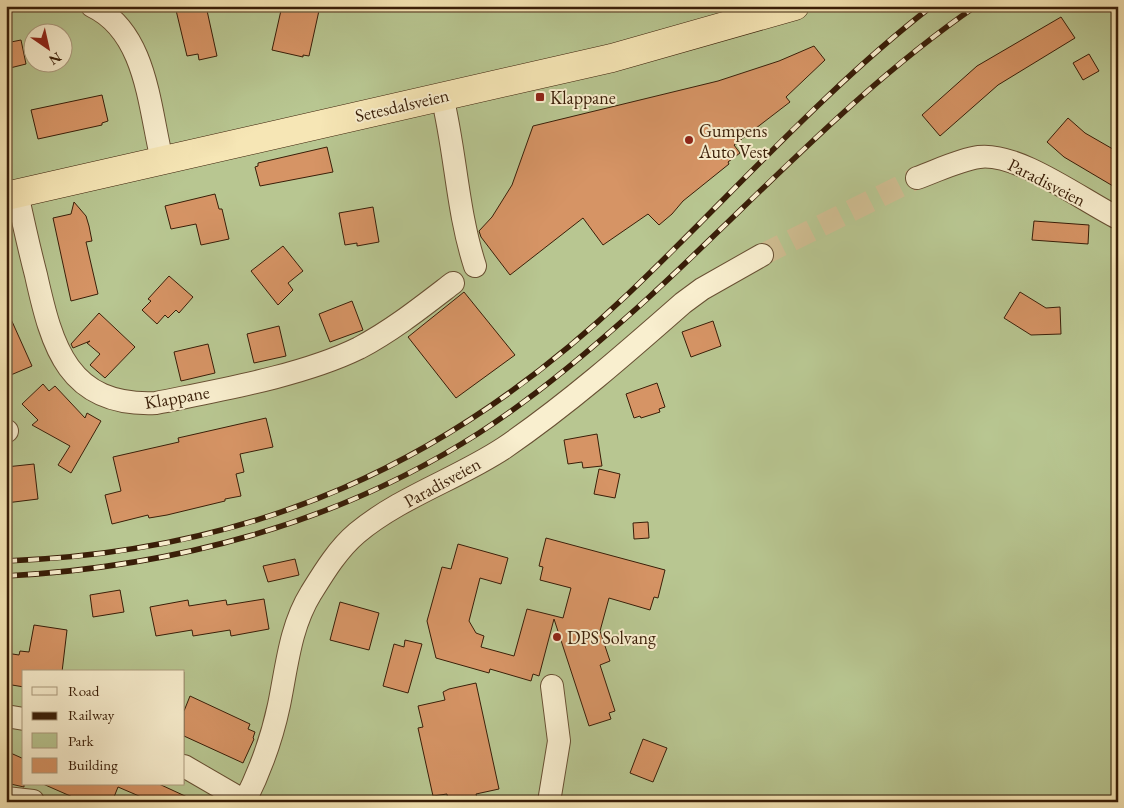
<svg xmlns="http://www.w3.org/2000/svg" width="1124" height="808" font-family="'EB Garamond',serif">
	<rect width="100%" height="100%" fill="#f6e6b5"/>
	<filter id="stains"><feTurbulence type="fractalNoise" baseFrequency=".004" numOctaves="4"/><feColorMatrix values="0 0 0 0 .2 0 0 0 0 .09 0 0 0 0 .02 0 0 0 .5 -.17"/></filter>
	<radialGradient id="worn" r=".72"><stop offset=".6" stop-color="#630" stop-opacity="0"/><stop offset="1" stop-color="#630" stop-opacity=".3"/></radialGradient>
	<path fill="#b8c691" stroke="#78724c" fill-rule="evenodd" d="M 6,6 L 1118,6 L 1118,802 L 6,802 ZM 32,32 L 62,32 L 62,62 L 32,62 ZM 24,672 L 184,672 L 184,784 L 24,784 Z"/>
	<path fill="#d69465" stroke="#391e08" d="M 175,6 L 206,6 L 217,56 L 199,60 L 198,54 L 187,56 Z
		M 282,6 L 320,6 L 309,56 L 303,55 L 303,57 L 272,50 Z
		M 1061,17 L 1075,38 L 998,85 L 940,136 L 922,115 L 977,66 Z
		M 21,40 L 26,64 L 6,69 L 6,43 Z
		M 814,46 L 825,60 L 786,97 L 790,102 L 734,145 L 740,153 L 728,162 L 729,164 L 683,201 L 672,214 L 659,225 L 648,214 L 603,245 L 583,218 L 510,275 L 481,237 L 479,231 L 492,217 L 512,185 L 533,126 L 718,81 L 779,61 Z
		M 1089,54 L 1099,71 L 1083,80 L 1073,63 Z
		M 102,95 L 108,121 L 102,123 L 102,125 L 38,139 L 31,110 Z
		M 1068,118 L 1085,133 L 1118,152 L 1118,189 L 1064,157 L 1047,142 Z
		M 327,147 L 333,172 L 260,186 L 255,167 L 258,166 L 258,163 Z
		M 215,194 L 219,209 L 222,209 L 229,239 L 201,245 L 196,224 L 171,229 L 165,206 Z
		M 74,202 L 86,216 L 89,226 L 92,241 L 86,242 L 98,294 L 71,301 L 53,218 L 71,214 Z
		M 373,207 L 379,242 L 357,246 L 357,243 L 345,245 L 339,213 Z
		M 1034,221 L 1089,225 L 1088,244 L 1032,240 Z
		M 283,246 L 303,271 L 288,283 L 293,290 L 278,305 L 251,271 Z
		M 169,276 L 193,297 L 179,313 L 176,310 L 168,318 L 165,315 L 157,324 L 142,310 L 151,301 L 148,299 Z
		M 464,292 L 515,355 L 456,398 L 408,337 Z
		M 1020,292 L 1046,308 L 1060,307 L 1061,334 L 1031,335 L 1004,318 Z
		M 352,301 L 363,330 L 330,342 L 319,314 Z
		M 6,308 L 32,366 L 6,377 Z
		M 99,313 L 135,347 L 105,378 L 90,365 L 100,354 L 87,343 L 90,341 L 73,348 L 71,344 Z
		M 713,321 L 721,346 L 691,357 L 682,332 Z
		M 279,326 L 286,356 L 254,363 L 247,334 Z
		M 208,344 L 215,373 L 181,381 L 174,352 Z
		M 657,383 L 665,407 L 659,409 L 660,412 L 641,418 L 640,416 L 634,418 L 626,394 Z
		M 43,384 L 49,391 L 55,386 L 85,418 L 87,413 L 101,421 L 71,473 L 58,465 L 70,446 L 32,425 L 38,420 L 22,404 Z
		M 266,418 L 273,447 L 240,454 L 244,472 L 236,474 L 241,496 L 225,499 L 225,501 L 167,515 L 149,518 L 148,515 L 112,524 L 105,495 L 121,491 L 113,457 L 179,442 L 178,438 Z
		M 597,434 L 602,466 L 583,468 L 582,462 L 568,464 L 564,440 Z
		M 34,464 L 38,499 L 6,503 L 6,467 Z
		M 599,469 L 620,474 L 615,498 L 594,494 Z
		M 648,522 L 649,538 L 634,539 L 633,523 Z
		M 546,538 L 665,570 L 658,598 L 654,597 L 650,610 L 609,598 L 600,631 L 610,661 L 600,665 L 615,711 L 609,713 L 611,719 L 589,726 L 554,619 L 539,676 L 533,674 L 531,681 L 490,669 L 489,673 L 436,658 L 427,621 L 442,567 L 451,569 L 458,544 L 508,558 L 501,584 L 480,578 L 469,621 L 476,633 L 484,636 L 481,647 L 514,656 L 527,609 L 563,618 L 571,588 L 540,580 L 543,567 L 539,566 Z
		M 295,559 L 299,575 L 268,582 L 263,566 Z
		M 120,590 L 124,612 L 93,617 L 90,595 Z
		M 264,599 L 269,629 L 231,636 L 230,630 L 193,636 L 192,630 L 156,636 L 150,607 L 188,600 L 189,606 L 226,600 L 227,605 Z
		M 340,602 L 379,613 L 369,650 L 330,640 Z
		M 34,625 L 67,630 L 62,672 L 24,672 L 24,687 L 6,684 L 6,653 L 19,655 L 20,651 L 29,652 Z
		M 405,640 L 422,644 L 408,693 L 383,686 L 394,644 L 404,647 Z
		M 476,683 L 499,789 L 476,794 L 478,802 L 448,802 L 447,794 L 433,796 L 418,728 L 423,727 L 418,706 L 445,700 L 443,692 L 449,689 Z
		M 190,696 L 250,724 L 248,729 L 255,732 L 253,738 L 254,739 L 243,763 L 184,736 L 184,711 Z
		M 643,739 L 667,748 L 653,782 L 630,773 Z
		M 6,751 L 24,759 L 24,787 L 6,783 Z
		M 43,784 L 159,784 L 198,802 L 153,802 L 118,787 L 112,802 L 84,802 Z"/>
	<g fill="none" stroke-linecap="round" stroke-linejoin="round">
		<path stroke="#d0be92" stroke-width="22" stroke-dasharray="22 11" stroke-linecap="butt" d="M 762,255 L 917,178"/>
		<defs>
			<path id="minor" d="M 92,6 C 147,32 149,108 162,160
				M 442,96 C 456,153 457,211 475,266
				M 917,178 C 937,171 958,160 979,157 C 1018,152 1082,200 1118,218
				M 17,193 C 23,221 29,248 36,275 C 52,347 68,407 156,403 C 219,390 302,376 359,348 C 393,330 423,306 453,283
				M 6,431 L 7,431
				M 6,716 L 24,719
				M 184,766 L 246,802
				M 6,798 L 33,801
				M 245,801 C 260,771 272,738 279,705 C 287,666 290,627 311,593 C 324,572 338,549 357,533 C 400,497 457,479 504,448 C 568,404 625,354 683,303 L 702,289 L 762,255
				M 549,802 L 559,741 L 552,686"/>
			<path id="highway" d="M 6,196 L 612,58 L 795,6"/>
		</defs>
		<use href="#minor" stroke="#685033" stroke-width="24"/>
		<use href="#highway" stroke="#391e08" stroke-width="29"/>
		<use href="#minor" stroke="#f9efcf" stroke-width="22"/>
		<use href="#highway" stroke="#f6e6b5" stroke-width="28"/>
		<defs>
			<path id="rail" d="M 6,561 C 254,552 448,465 628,294 C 729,198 821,92 932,6
				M 6,576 C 173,567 337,524 479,433 C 539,394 594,347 647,299 C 755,200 855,89 976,6"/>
		</defs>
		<use href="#rail" stroke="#391e08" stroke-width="5.5"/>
		<use href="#rail" stroke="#f9efcf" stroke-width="4" stroke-dasharray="11" stroke-linecap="butt"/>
	</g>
	<g fill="#8f2418" stroke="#f9efcf" stroke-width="2">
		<rect x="535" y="92" width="10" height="10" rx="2.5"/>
		<circle cx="689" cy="140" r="5"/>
		<circle cx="557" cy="637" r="5"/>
	</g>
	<g text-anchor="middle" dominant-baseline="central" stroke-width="4" stroke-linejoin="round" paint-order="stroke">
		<g font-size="18" fill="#391e08" stroke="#f9efcf" text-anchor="start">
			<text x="550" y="97">Klappane</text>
			<text x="699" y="130">Gumpens<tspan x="699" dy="21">Auto Vest</tspan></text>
			<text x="567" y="637">DPS Solvang</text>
		</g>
		<g font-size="18" fill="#391e08" stroke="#f9efcf">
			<text transform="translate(402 105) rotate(-13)">Setesdalsveien</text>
			<text transform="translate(1047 182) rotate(27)">Paradisveien</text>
			<text transform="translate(177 397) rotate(-10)">Klappane</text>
			<text transform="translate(442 482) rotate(-29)">Paradisveien</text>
		</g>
	</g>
	<rect width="1124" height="808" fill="none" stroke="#f6e6b5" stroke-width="25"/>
	<rect x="8" y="8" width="1109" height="793" fill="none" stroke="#391e08" stroke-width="2.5"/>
	<rect x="12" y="12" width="1099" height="783" fill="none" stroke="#391e08"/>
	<rect x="22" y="670" width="162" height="115" fill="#f9efcf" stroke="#ac9b7f"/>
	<rect x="32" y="687" width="25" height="8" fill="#f9efcf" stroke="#ac9b7f"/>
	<text x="68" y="696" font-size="15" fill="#391e08">Road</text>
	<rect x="32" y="712" width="25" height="8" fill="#391e08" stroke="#ac9b7f"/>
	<text x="68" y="720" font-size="15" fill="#391e08">Railway</text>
	<rect x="32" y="733" width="25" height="15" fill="#b8c691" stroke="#ac9b7f"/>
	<text x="68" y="746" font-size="15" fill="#391e08">Park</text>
	<rect x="32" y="758" width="25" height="15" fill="#d69465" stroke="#ac9b7f"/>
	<text x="68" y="770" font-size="15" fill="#391e08">Building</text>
	<g transform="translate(48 48) rotate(146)"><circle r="24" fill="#f9efcf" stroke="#ac9b7f"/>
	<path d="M0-4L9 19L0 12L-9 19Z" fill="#8f2418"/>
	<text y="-8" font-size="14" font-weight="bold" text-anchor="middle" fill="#391e08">N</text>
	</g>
	<rect width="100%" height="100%" filter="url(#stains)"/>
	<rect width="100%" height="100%" fill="url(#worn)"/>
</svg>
